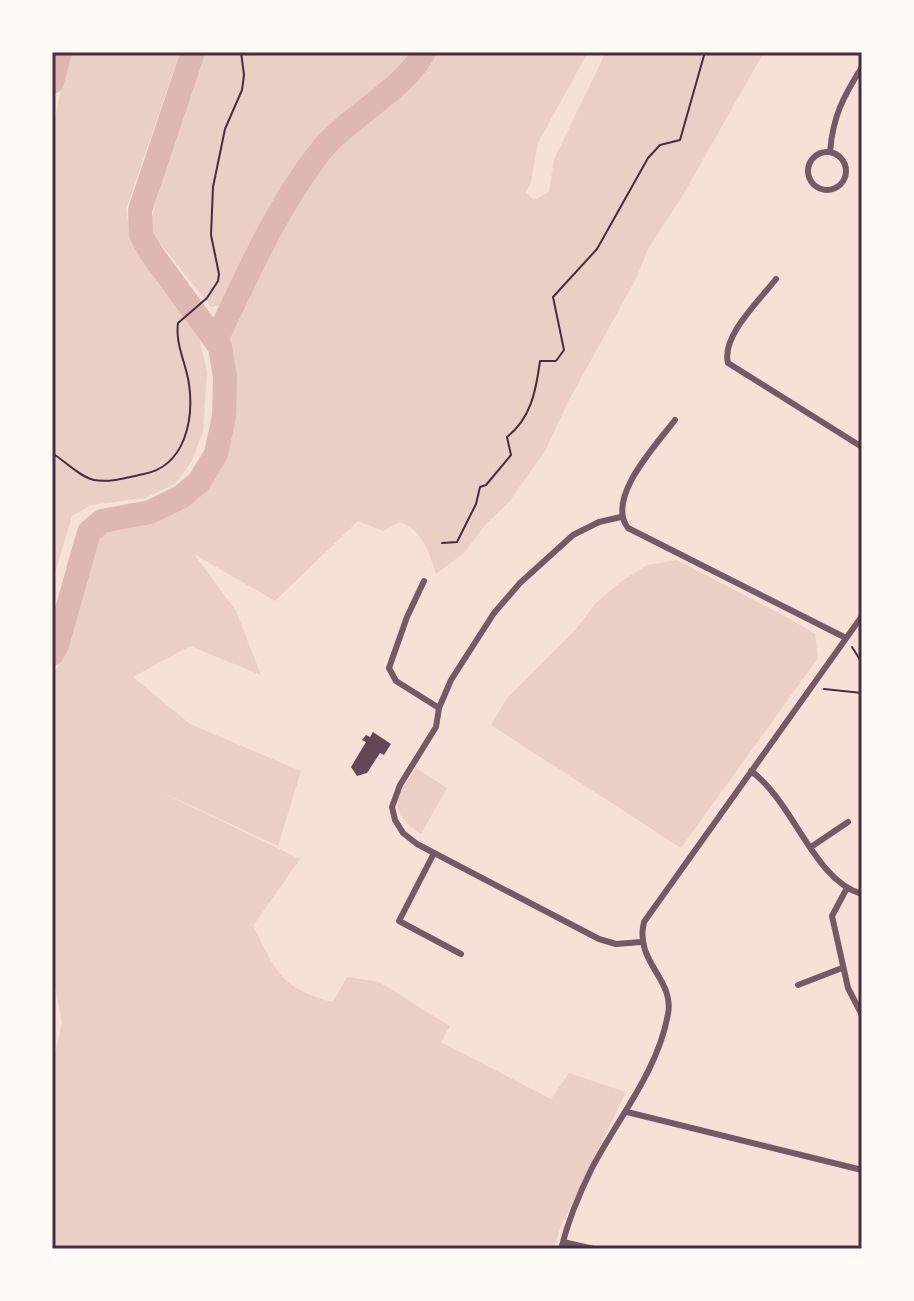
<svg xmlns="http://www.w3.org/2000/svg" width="914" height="1301" font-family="'PT Sans Narrow',sans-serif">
	<rect width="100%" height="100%" fill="#f7e1d7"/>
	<path fill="#ebcfc5" d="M 68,52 L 180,52 L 126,210 L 132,240 L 200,340 L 207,372 L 203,431 L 192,461 L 175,484 L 145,498 L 91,505 L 72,516 L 52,583 L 52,134 Z
		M 201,52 L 411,52 L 395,74 L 328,132 L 311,143 L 226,304 L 211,307 L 149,229 C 163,169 185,111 201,52 Z
		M 428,52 L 588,52 L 538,143 L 531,182 L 526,192 L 534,200 L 549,192 L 554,159 L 606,52 L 764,52 L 683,195 L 648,249 L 637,277 L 569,400 L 545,451 L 509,502 L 486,524 L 464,553 L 436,574 C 429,552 423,531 400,522 L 383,531 L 358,521 L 275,601 L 194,554 L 236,611 L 261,675 L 190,646 L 133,677 L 190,724 L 301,771 L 278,846 L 157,790 L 300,859 L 253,926 C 277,972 280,988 333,1002 L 347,977 L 379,982 L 450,1026 L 441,1042 L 551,1099 L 569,1073 L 626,1092 L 560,1228 L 554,1249 L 52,1249 L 52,1066 L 62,1023 L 52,970 L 52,676 L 68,647 L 91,551 L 107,526 L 137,521 L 179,505 L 219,466 L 233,420 L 221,341 L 237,307 L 280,224 L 322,160 L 334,145 L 404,87 Z
		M 677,560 L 792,620 L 815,634 L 818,658 L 681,848 L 491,725 L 507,698 L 576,629 L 595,604 L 619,583 L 647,565 Z
		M 416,768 L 447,788 L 421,834 C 385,811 397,797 416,768 Z"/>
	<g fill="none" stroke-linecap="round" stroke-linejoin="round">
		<path stroke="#dcb8b0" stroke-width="24" d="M 52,82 L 60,52
			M 216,340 C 247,276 275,210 319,153 C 346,118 405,89 424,52
			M 52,654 L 57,645 L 89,532 L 102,521 L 150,512 L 181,497 L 199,482 L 216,454 L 224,416 L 225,377 L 220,347 L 152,254 L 141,235 L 140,210 L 193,52"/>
	</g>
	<path fill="#644757" d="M 373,732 L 391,744 L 384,755 L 380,753 L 367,773 L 357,776 L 351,767 L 366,742 L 362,740 L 366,735 L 370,737 Z"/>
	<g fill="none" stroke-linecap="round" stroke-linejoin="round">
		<path stroke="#4a2c40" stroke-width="2" d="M 52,453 C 65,461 80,477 94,480 C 109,483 130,477 144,474 C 185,466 194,420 189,384 C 186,363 175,344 178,323 L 207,298 L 218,281 L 219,274 L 211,235 L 213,187 L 225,129 L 242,90 L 244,75 L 241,52
			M 442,543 L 457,542 L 476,504 L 480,487 L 486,485 L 511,455 L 507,437 C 531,418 536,391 540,361 L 556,361 L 564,350 L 553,297 L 597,249 L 648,158 L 660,145 L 680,140 L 705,52
			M 852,647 L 862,663
			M 824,689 L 862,693"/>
		<path stroke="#755966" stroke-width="6" d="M 830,152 C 833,116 843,97 862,67
			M808 171a19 19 0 1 1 38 0a19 19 0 1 1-38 0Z
			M 776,279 C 760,300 721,336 728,363 L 862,447
			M 675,420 C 657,444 605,498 628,528 L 846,638
			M 621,517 L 599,522 L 573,535 L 520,583 L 494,613 L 451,680 L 439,708 L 436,727 L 400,785 L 392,807 L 395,820 L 403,833 L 417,844 L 599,939 L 616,944 L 641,942
			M 424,581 L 407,617 L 389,668 L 396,681 L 439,708
			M 751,771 C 794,802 813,880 862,894
			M 811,847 L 848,822
			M 433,855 L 399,921 L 461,954
			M 847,888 L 832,916 L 848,988 L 862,1015
			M 798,985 L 842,968
			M 627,1112 L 862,1170
			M 563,1242 L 594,1249
			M 561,1249 C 568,1221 579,1194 592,1168 C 618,1118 658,1071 668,1014 C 675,979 634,962 644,922 L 862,616"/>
	</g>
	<rect width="914" height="1301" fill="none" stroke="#fffaf5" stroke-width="108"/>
	<rect x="54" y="54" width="806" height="1193" fill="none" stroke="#4a2c40" stroke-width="3"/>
</svg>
